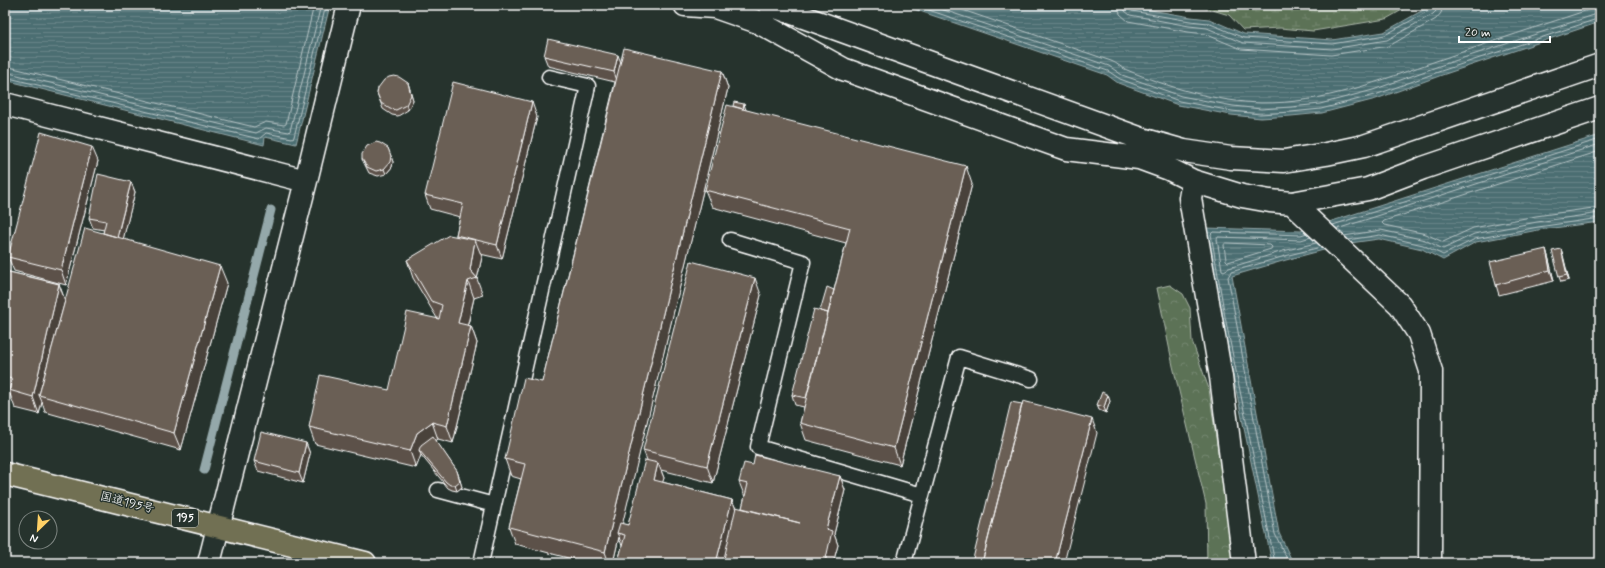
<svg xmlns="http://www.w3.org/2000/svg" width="1605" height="568" font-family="Mynerve,'Klee One',sans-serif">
	<defs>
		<pattern id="forest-crowns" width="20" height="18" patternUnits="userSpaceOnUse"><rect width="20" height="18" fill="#5b7256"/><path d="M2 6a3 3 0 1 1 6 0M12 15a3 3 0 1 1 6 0" fill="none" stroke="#74876f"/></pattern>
		<pattern id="wetland-marsh" width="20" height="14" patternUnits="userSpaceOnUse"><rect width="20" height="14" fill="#5b7256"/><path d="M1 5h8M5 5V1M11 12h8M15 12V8" fill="none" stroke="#74876f"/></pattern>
		<pattern id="water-rules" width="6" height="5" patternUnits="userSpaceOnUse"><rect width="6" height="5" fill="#4c6e72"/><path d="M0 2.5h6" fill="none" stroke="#678487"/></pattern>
	</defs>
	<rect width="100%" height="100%" fill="#26332d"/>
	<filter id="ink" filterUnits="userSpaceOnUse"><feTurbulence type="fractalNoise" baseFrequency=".025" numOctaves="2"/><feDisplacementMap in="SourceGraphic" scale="8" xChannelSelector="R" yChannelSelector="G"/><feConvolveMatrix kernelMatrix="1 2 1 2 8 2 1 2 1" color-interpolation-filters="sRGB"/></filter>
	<g filter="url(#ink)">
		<path fill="url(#forest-crowns)" stroke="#adb8aa" d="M 1170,285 L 1183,294 L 1190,308 L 1192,341 L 1209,389 L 1234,563 L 1207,563 L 1206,504 L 1173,366 L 1157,288 Z"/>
		<path fill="url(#wetland-marsh)" stroke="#adb8aa" d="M 1196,5 L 1411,5 L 1386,19 L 1313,31 L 1280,28 L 1243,30 L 1229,15 Z"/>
		<path fill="url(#water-rules)" stroke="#94a8aa" d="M 5,5 L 330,5 L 296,144 L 265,137 L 264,145 L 5,80 Z
			M 902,5 L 1129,5 L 1133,7 L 1191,17 L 1209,19 L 1244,34 L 1332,40 L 1384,32 L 1432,5 L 1600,5 L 1600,22 L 1442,75 L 1376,99 L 1322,113 L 1291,116 L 1261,118 L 1231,115 L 1178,105 L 1118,83 L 1107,75 Z
			M 1600,135 L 1600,222 L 1538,230 L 1476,242 L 1443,260 L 1422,249 L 1379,239 L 1350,243 L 1286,260 L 1232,276 L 1279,533 L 1293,563 L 1272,563 L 1221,317 L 1206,228 L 1301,231 Z"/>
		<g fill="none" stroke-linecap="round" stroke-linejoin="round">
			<path stroke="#b7c5c7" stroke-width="1" d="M 914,5 L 1108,71 L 1120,79 L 1179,101 L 1232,111 L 1260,114 L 1291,112 L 1321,109 L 1375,95 L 1441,71 L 1600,18
				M 929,5 L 1109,66 L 1122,75 L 1181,96 L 1233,106 L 1261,109 L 1291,107 L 1320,104 L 1373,90 L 1439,66 L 1600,13
				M 948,5 L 1111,61 C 1117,63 1121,68 1127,70 C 1167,87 1218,102 1261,103 C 1324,104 1381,80 1439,60 C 1491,42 1542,25 1594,8 L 1600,7
				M 1118,5 L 1120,14 L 1128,21 L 1188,32 L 1205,34 L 1241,49 L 1331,55 L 1389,46 L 1436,19 L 1441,13 L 1443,5
				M 1124,5 L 1125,11 L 1130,15 L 1189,26 L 1207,28 L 1243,43 L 1332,49 L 1387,40 L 1433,14 L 1436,11 L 1437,5
				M 1129,5 L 1129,9 L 1132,11 L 1190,21 L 1208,23 L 1244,38 L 1332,44 L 1385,35 L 1430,10 L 1432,5
				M 5,66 L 254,127 L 266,122 L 284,125 L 286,124 L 314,5
				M 5,72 L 256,133 L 266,128 L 289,132 L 290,131 L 321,5
				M 5,77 L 259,139 L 266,133 L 292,138 L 294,137 L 326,5
				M 1600,151 L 1384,221 L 1382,223 L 1384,225 L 1426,234 L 1443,242 L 1473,228 L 1536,216 L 1600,207
				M 1333,225 L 1600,139
				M 1337,229 L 1600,144
				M 1344,236 L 1381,230 L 1425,240 L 1443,249 L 1474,234 L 1537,222 L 1600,213
				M 1311,237 L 1301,240 L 1218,237 L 1217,239 L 1222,270 L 1224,271 L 1229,268 L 1283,251 L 1316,243
				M 1348,240 L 1380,235 L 1423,245 L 1443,255 L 1475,239 L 1538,227 L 1600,218
				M 1226,243 L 1270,245 L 1272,247 L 1271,249 L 1228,262 L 1226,260 L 1224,245 Z
				M 1275,563 L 1225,317 L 1211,234 L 1213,232 L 1301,235 L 1307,233
				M 1289,563 L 1275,534 L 1228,277 L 1231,272 L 1285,256 L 1321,247"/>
			<path stroke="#94a8aa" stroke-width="9" d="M 204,470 L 271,210"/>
			<defs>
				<path id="service" d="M 730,240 L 803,262 L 758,447 L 922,495
					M 438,490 L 494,505
					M 481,563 L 588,86 L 549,77
					M 904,563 L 959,357 L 1031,379"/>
				<path id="minor" d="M 685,5 L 715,7 L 758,22 L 843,69 L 1066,149 L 1139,158 L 1169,169 L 1193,181 L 1242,196 L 1270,201 L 1292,203 L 1368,189 L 1423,168 L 1600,108
					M 770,5 L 1142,139 L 1184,151 L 1231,158 L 1284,161 L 1326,154 L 1364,146 L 1600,65
					M 5,104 L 306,181
					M 1193,181 L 1190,198 L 1221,377 L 1244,563
					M 1292,203 L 1400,305 L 1419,334 L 1431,371 L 1430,563
					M 209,563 L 306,181 L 349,5"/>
				<path id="trunk" d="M 5,474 L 365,563"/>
			</defs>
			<use href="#service" stroke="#fff" stroke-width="17"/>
			<use href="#minor" stroke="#fff" stroke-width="25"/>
			<use href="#trunk" stroke="#fff" stroke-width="25"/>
			<use href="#service" stroke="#26332d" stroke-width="14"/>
			<use href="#minor" stroke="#26332d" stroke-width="22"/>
			<use href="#trunk" stroke="#716f52" stroke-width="22"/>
		</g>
		<path fill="#5b5148" stroke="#fff" d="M 544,56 L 620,62 L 722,71 L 728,88 L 622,524 L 628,525 L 647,460 L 643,450 L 761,295 L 713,483 L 661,470 L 664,478 L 662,482 L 732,500 L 736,509 L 742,509 L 742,508 L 745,497 L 739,482 L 753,465 L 840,476 L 845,490 L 834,534 L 838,545 L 833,563 L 621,563 L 619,558 L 622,546 L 619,537 L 613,563 L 587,563 L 515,544 L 509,527 L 521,479 L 511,476 L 505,459 L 542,382 L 615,82 L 548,66 Z
			M 408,83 L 413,100 L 408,110 L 398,116 L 392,115 L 383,109 L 377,93 Z
			M 746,110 L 972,184 L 900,465 L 806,440 L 800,423 L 804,407 L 795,405 L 792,395 L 820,311 L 834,290 L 846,243 L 712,207 L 705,190 Z
			M 537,117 L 502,259 L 480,254 L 482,257 L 477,279 L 483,295 L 474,298 L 468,325 L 471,326 L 477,343 L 453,443 L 438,439 L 436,441 L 457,471 L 462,487 L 457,491 L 452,490 L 448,488 L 421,455 L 416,468 L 315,444 L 309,427 L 389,390 L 439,319 L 437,318 L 413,278 L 407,260 L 456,236 L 456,235 L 460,217 L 430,209 L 425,195 Z
			M 388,148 L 393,162 L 392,167 L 386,174 L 378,176 L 369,173 L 362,159 Z
			M 98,161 L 66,285 L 14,271 L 8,257 Z
			M 131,182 L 135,192 L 123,239 L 227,283 L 181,450 L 45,412 L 42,402 L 39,414 L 15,408 L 10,394 L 5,393 L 5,271 L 59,284 L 65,300 L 103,233 L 104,230 L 93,228 L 89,218 Z
			M 1546,249 L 1549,260 L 1554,281 L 1499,295 L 1496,285 Z
			M 1561,249 L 1569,280 L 1561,282 L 1559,277 Z
			M 1110,401 L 1106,413 L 1099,410 L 1097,405 Z
			M 306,443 L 310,454 L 303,483 L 258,471 L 254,461 Z"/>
		<path fill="#4a423b" stroke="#fff" d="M 618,55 L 622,65 L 618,83 L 614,72 Z
			M 722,71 L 728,88 L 620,534 L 617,533 L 619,537 L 613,563 L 609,563 L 605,552 Z
			M 408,83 L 413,100 L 408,110 L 406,105 Z
			M 532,102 L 537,117 L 502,259 L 497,245 Z
			M 744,104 L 746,110 L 742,114 Z
			M 92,147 L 98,161 L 66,285 L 61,270 Z
			M 391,156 L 393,162 L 392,167 L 386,174 L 384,169 Z
			M 966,166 L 972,184 L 900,465 L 894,448 Z
			M 131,182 L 135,192 L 121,248 L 117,238 Z
			M 475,240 L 482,257 L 477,279 L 477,278 L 470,270 Z
			M 1546,249 L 1549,260 L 1554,281 L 1550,270 Z
			M 1561,249 L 1563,255 L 1569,280 L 1567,275 Z
			M 220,266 L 227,283 L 181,450 L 174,433 Z
			M 755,278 L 761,295 L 713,483 L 707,466 Z
			M 468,281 L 474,298 L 464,340 L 458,323 Z
			M 59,284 L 65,301 L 39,395 L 42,402 L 39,414 L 33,397 Z
			M 471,326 L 477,343 L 453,443 L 447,426 Z
			M 1108,395 L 1110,401 L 1106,413 L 1104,407 Z
			M 1092,419 L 1097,433 L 1064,563 L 1055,563 Z
			M 432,422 L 438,439 L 423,451 L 419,450 L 421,455 L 416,468 L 410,451 L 417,433 Z
			M 306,443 L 310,454 L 303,483 L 299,473 Z
			M 658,463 L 664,478 L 659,494 L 654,480 Z
			M 457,471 L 462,487 L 457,491 L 455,485 Z
			M 840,476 L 845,490 L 834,534 L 838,545 L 833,563 L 825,563 L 826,529 Z
			M 732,500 L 738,514 L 725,563 L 716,563 Z"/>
		<path fill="#6a5e54" stroke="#fff" d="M 548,39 L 618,55 L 614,72 L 544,56 Z
			M 624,48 L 722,71 L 605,552 L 509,527 L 525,464 L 505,459 L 524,378 L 542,382 Z
			M 394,76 L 399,77 L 408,83 L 411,95 L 406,105 L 396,110 L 390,109 L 381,103 L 377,93 L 378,88 L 384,80 L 389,77 Z
			M 453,82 L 532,102 L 497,245 L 456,235 L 463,204 L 425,195 Z
			M 734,102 L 744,104 L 743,109 L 733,106 Z
			M 727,105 L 966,166 L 894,448 L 800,423 L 850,228 L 705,190 Z
			M 41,132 L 92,147 L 61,270 L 8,257 Z
			M 376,142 L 380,143 L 388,148 L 391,156 L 390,162 L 384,169 L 376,171 L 367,167 L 362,159 L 362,154 L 367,146 Z
			M 98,174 L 131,182 L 117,237 L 103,233 L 106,221 L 89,218 Z
			M 85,228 L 220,266 L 174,433 L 39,395 Z
			M 449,235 L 475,240 L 470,270 L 477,278 L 468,281 L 458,323 L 471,326 L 447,426 L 432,422 L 417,433 L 410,451 L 309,427 L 320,375 L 389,390 L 407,312 L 439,319 L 442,305 L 431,301 L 407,260 Z
			M 1546,249 L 1550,270 L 1496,285 L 1490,262 Z
			M 1561,249 L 1567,275 L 1559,277 L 1552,251 Z
			M 691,261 L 755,278 L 707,466 L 643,450 Z
			M 5,271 L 59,284 L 33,397 L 9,390 L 12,379 L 5,377 Z
			M 827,287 L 834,290 L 828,313 L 820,311 Z
			M 814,309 L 828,313 L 806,398 L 792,395 Z
			M 1102,392 L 1108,395 L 1104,407 L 1097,405 Z
			M 1023,401 L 1092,419 L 1055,563 L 982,563 Z
			M 1011,402 L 1022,404 L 982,563 L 972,563 Z
			M 261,432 L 306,443 L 299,473 L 254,461 Z
			M 433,436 L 457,471 L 460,481 L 455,485 L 450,485 L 446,482 L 419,450 L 421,445 Z
			M 755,455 L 840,476 L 826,529 L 832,531 L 825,563 L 723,563 L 736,507 L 800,523 L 742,508 L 748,484 L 739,482 L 744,463 L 753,465 Z
			M 645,460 L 658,463 L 654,480 L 732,500 L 716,563 L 641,563 L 619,558 L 625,535 L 617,533 L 620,523 L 628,525 Z"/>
	</g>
	<g text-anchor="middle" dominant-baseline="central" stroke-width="3" stroke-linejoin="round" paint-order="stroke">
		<rect fill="#26332d" stroke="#bec2c0" stroke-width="1" x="172" y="509" width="26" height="18" rx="3"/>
		<g font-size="11" font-weight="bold" fill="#fff">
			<text x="185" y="518">195</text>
		</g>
		<g font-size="12" fill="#fff" stroke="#26332d">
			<text transform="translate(127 503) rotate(14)">国道195号</text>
		</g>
	</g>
	<rect width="1605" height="568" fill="none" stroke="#26332d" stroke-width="20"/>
	<rect x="10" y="10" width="1585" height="548" fill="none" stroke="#fff" stroke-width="1.5" filter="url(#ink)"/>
	<g transform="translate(38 530) rotate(205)"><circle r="19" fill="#26332d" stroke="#7d8581"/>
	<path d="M0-3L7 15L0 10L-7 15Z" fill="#ffd166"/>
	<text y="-6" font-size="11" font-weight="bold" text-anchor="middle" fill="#ffffff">N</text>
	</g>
	<path d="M1459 36v6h91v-6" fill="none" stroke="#ffffff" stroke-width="2"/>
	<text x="1465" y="36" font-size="12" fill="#ffffff" stroke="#26332d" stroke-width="3" paint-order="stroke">20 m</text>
</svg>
